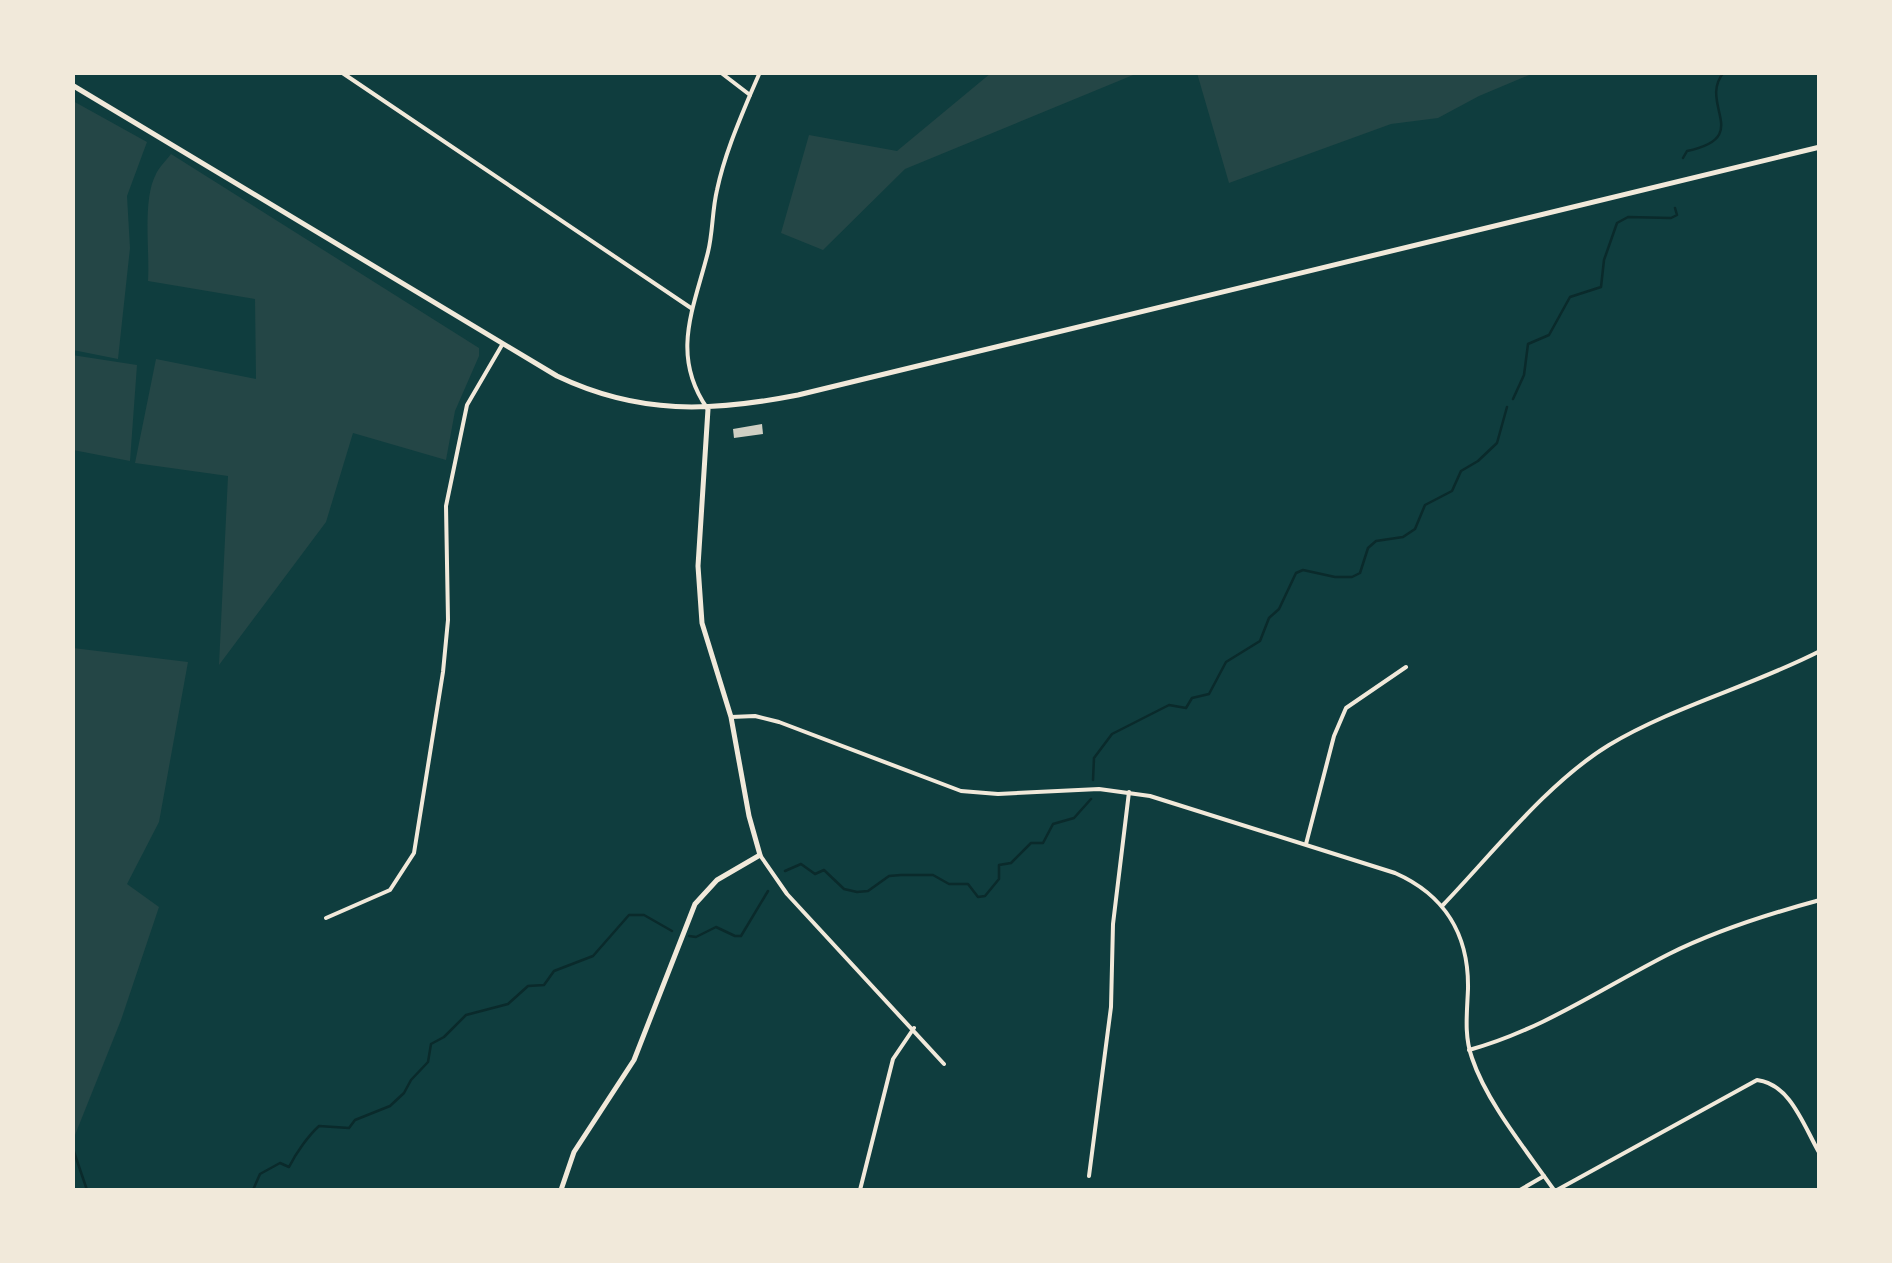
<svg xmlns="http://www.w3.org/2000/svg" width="1892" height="1263" font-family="'IBM Plex Serif',serif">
	<rect width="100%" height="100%" fill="#0f3d3e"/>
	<path fill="#244646" d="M 991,73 L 1138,73 L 905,169 L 823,250 L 781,233 L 809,135 L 897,151 Z
		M 1197,73 L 1197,72 L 1534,73 L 1479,96 L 1438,118 L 1391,124 L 1229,183 Z
		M 73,101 L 147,142 L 127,196 L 130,248 L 118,359 L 73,350 Z
		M 171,154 L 479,348 L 479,356 L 455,411 L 446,460 L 353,433 L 326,522 L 219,665 L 228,476 L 135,463 L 156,359 L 256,379 L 255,299 L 148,281 C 150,251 142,200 156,174 C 159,167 166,161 171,154 Z
		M 72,355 L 137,365 L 130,461 L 73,450 Z
		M 73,648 L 188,662 L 159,822 L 127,884 L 159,907 L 121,1020 L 73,1140 Z"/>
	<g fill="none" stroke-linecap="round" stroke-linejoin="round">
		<path stroke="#0a2a2b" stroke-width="2.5" d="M 1683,158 L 1687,151 C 1754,137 1697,104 1724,72
			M 1513,399 L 1524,375 L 1528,344 L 1549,335 L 1570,297 L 1601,287 L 1604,260 L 1617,223 L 1628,217 L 1671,218 L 1677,215 L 1675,208
			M 1093,780 L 1094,758 L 1112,734 L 1169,705 L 1186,708 L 1192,698 L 1209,694 L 1226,662 L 1260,641 L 1269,618 L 1279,609 L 1296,573 L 1303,570 L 1335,577 L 1352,577 L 1360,573 L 1368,548 L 1376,541 L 1403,537 L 1415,529 L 1425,505 L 1452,491 L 1461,471 L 1478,461 L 1497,443 L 1507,407
			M 785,871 L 801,864 L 815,874 L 824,870 L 844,889 L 857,892 L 868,891 L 889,876 L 901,875 L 933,875 L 949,884 L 968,884 L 978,897 L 985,896 L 999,879 L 999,865 L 1011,863 L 1031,843 L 1043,843 L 1053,824 L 1074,818 L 1091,799
			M 689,936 L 696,937 L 716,927 L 735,936 L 741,936 L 768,891
			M 72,1146 L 87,1190
			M 253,1190 L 260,1174 L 280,1163 L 289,1167 C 296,1153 308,1136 319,1126 L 349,1128 L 355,1120 L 390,1106 L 404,1093 L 411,1080 L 428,1062 L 431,1044 L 444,1037 L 466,1015 L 508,1004 L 528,986 L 544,985 L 554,971 L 593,956 L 629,915 L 644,915 L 672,931"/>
	</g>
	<path fill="#cfcfc3" d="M 762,424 L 763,434 L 734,438 L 733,429 Z"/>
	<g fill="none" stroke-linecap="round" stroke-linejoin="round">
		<path stroke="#f1e9da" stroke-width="4" d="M 341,72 L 691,308
			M 750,95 L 760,72
			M 1306,844 L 1334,736 L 1346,708 L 1406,667
			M 760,855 L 787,894 L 944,1064
			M 1443,905 C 1493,853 1547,783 1609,745 C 1672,707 1752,686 1820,651
			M 326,918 L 390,890 L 414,853 L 443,672 L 448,620 L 446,506 L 467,405 L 502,345
			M 1469,1050 C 1542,1030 1602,988 1669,954 C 1717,930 1768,914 1820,900
			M 1089,1176 L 1111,1007 L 1113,924 L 1129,792
			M 860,1190 L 893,1059 L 914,1028
			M 1520,1190 L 1544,1176
			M 1557,1190 L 1757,1080 C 1791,1084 1804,1127 1820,1154"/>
		<path stroke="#f1e9da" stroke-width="4" d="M 707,408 C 670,354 694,308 708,252 C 713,232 712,211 717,190 C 724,157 737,126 750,95 L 720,72
			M 731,717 L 755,716 L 779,722 L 961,791 L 998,794 L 1099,789 L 1150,796 L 1395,873 C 1445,895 1469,935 1468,989 C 1467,1013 1464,1036 1472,1058 C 1487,1103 1527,1151 1554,1190"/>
		<path stroke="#f1e9da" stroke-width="5" d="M 72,85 L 557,376 C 639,415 711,412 798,395 L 1820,147
			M 561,1190 L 574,1152 L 634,1060 L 695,904 L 717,880 L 760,855 L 749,816 L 731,717 L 702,623 L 698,566 L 708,409"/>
	</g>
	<rect width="1892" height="1263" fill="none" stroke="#f1e9da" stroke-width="150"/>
</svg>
